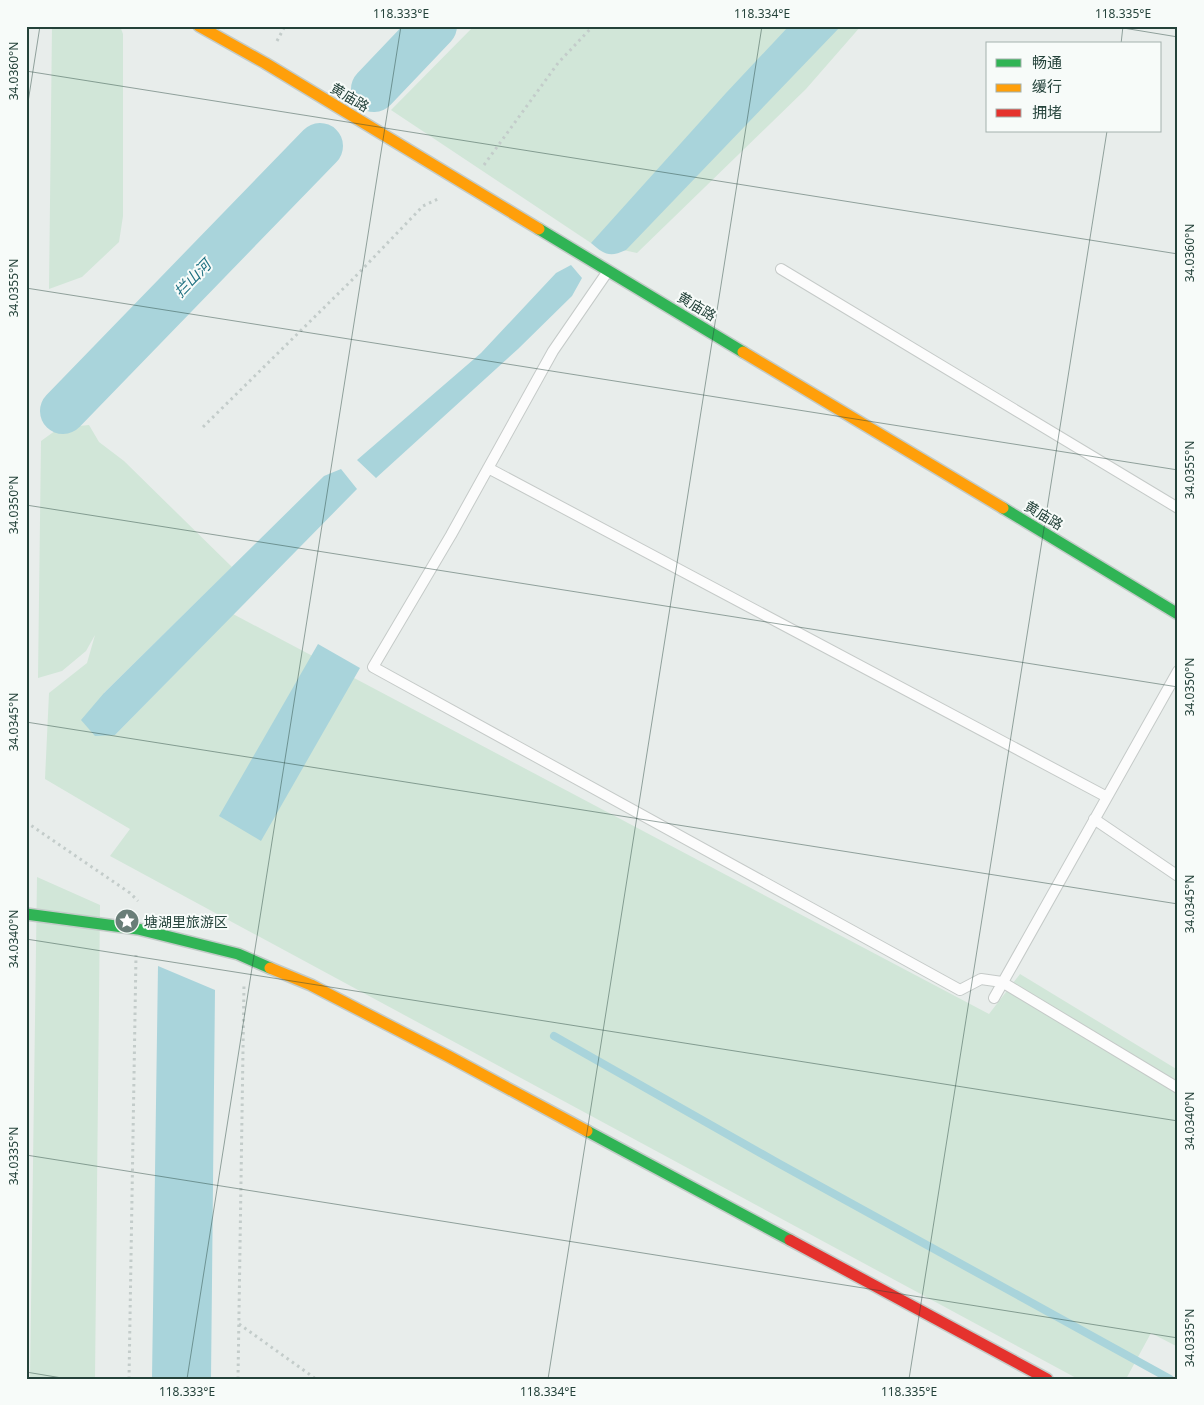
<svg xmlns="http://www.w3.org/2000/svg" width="1204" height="1405" font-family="'Noto Sans','Noto Sans SC',sans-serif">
	<rect width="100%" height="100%" fill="#e8edeb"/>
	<path fill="#d1e6d8" d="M 52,26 L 120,26 L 123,34 L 123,216 L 119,242 L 82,277 L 49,289 Z
		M 474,26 L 861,26 L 806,89 L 637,253 L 591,243 L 391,110 Z
		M 89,425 L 99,442 L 124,461 L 232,567 L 104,693 L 115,735 L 233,614 L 989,1014 L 1020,974 L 1178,1070 L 1178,1347 L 1151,1333 L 1126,1379 L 1078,1379 L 110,856 L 130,829 L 45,779 L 49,693 L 87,663 L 95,635 L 86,651 L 62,671 L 38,678 L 41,441 L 59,428 Z
		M 37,877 L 100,905 L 95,1379 L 30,1379 Z"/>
	<path fill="#a9d4db" d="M 789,26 L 841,26 L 626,250 C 609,258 604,254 591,243 L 726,93 Z
		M 571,265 L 582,278 L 572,296 L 518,349 L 376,478 L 357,460 L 481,353 L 556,273 Z
		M 341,469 L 357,489 L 115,735 L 95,736 L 81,720 L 104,693 L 324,476 Z
		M 318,644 L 360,668 L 261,841 L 219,816 Z
		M 158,966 L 215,990 L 211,1379 L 152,1379 Z"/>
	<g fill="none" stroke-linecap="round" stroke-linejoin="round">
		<path stroke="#a9d4db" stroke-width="8" d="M 554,1036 L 778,1163 L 1170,1379"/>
		<path stroke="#a9d4db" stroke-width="46" d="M 374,89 L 434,26
			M 63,411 L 320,146"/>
		<defs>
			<path id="lane" d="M 781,269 L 1178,508
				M 608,271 L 553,351 L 451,535 L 373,667 L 960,990 L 981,979 L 1002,982 L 1178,1088
				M 488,468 L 1107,797
				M 1094,819 L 1178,876
				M 994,998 L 1178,671"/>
			<path id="fast" d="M 539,229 L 743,352
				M 1003,508 L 1178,614
				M 26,914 L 138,929 L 238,954 L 270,968
				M 587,1131 L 790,1240"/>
			<path id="slow" d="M 199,26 L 265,63 L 539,229
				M 743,352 L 1003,508
				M 270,968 L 311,985 L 448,1056 L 587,1131"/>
			<path id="jam" d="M 790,1240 L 1047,1379"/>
		</defs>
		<use href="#lane" stroke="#c5cac8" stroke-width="12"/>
		<use href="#fast" stroke="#c3cbc8" stroke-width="14"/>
		<use href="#slow" stroke="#c3cbc8" stroke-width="14"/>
		<use href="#jam" stroke="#c3cbc8" stroke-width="14"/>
		<path stroke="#c3ccca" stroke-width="3" stroke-dasharray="2.5 4" stroke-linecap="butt" d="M 277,41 L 285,26
			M 484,165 L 558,63 L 593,26
			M 203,427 L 351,281 L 423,206 L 438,199
			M 26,822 L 130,893 L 138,901
			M 239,1324 L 316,1379
			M 129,1379 L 136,955
			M 238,1379 L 244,984"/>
		<use href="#lane" stroke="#fcfcfc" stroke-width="10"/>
		<use href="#fast" stroke="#30b455" stroke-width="11"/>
		<use href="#slow" stroke="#ff9f0a" stroke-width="11"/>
		<use href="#jam" stroke="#e5322d" stroke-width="11"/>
	</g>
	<path fill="none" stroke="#24423a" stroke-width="1" stroke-opacity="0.45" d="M 1111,26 L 1178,37M 1121,44 L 1123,26M 26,71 L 1178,254M 26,115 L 40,26M 26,288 L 1178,470M 26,505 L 1178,687M 26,722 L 1178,904M 26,939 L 1178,1121M 26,1155 L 1178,1338M 26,1372 L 68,1379M 187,1379 L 401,26M 548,1379 L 762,26M 909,1379 L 1107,131"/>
	<defs>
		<symbol id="sight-disc" viewBox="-11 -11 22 22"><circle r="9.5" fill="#697e78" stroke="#f7fbf9"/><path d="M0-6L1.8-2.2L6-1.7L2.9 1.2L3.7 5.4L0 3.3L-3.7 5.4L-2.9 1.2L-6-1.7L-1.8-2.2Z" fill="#fff"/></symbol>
	</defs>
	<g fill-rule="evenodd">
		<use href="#sight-disc" x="113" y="907" width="28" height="28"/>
	</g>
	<g text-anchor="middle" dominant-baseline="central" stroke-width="4" stroke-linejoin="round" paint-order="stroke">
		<g font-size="14" fill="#24423a" stroke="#f7fbf9">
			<text transform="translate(350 97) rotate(31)">黄庙路</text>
			<text transform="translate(697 306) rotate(31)">黄庙路</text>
			<text transform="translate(1044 515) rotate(31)">黄庙路</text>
		</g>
		<g font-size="14" fill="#24423a" stroke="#f7fbf9" text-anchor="start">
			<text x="144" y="921">塘湖里旅游区</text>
		</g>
		<g font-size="15" font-style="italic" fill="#1c6f80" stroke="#f7fbf9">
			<text transform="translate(192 278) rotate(-46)">拦山河</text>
		</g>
	</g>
	<rect width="1204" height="1405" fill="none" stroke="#f7fbf9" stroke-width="55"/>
	<rect x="986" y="42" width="175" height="90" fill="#f7fbf9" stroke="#a3b1ad"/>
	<rect x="996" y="59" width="25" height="8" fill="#30b455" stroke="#a3b1ad"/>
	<text x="1032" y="68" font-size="15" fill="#24423a">畅通</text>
	<rect x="996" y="84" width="25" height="8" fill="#ff9f0a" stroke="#a3b1ad"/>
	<text x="1032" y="92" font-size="15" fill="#24423a">缓行</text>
	<rect x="996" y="109" width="25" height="8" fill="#e5322d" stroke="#a3b1ad"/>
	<text x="1032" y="118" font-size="15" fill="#24423a">拥堵</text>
	<rect x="28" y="28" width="1148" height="1350" fill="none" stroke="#24423a" stroke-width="2"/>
	<g font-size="12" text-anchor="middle" fill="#24423a">
		<text x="401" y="18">118.333°E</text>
		<text x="762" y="18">118.334°E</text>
		<text x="1123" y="18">118.335°E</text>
		<text transform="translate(14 71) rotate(-90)" y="4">34.0360°N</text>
		<text transform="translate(1190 253) rotate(-90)" y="4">34.0360°N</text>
		<text transform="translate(14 288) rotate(-90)" y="4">34.0355°N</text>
		<text transform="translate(1190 470) rotate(-90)" y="4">34.0355°N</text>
		<text transform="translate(14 505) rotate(-90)" y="4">34.0350°N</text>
		<text transform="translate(1190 687) rotate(-90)" y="4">34.0350°N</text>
		<text transform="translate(14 722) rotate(-90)" y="4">34.0345°N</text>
		<text transform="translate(1190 904) rotate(-90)" y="4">34.0345°N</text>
		<text transform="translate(14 939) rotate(-90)" y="4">34.0340°N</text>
		<text transform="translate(1190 1121) rotate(-90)" y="4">34.0340°N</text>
		<text transform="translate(14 1156) rotate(-90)" y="4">34.0335°N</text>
		<text transform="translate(1190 1338) rotate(-90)" y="4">34.0335°N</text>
		<text x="187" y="1396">118.333°E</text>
		<text x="548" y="1396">118.334°E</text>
		<text x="909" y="1396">118.335°E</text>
	</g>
</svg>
